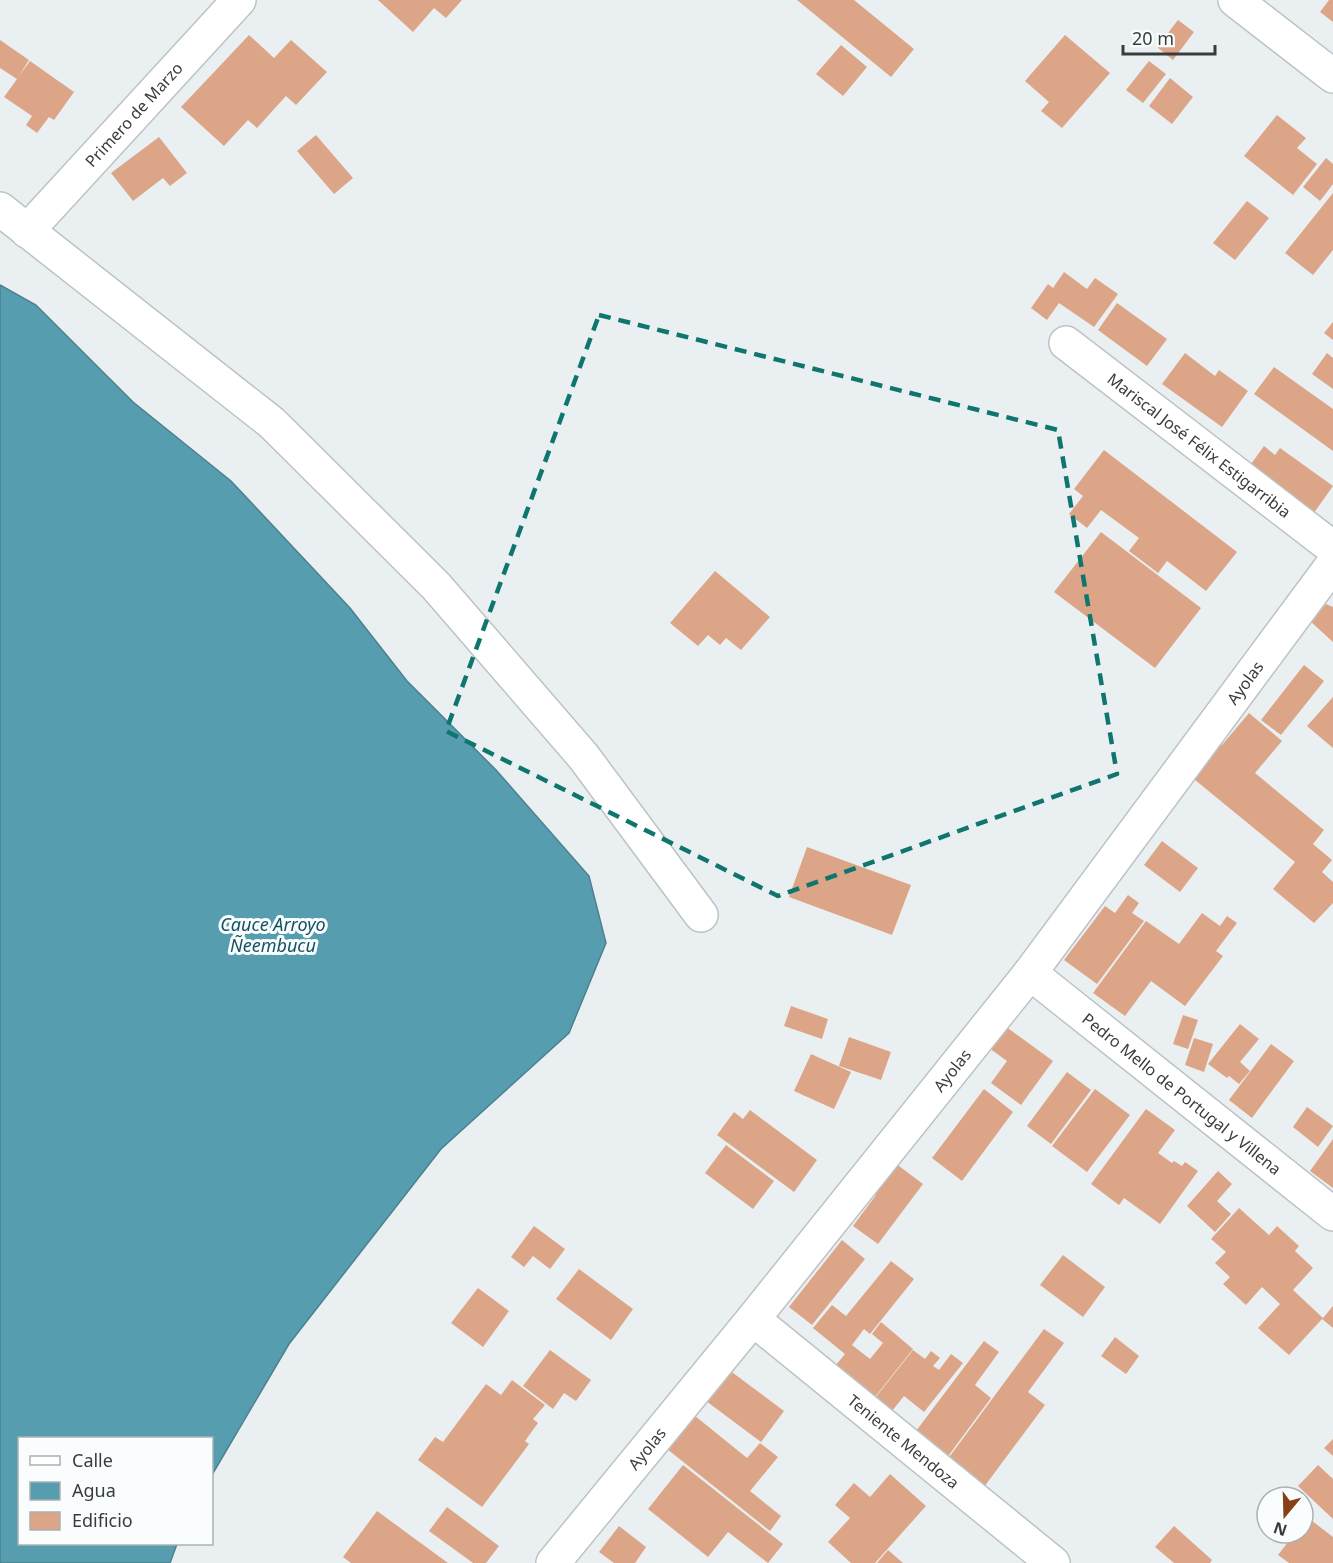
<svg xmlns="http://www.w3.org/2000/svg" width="1333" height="1563" font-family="'Noto Sans',sans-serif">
	<rect width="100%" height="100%" fill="#eaf0f2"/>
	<path fill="#569db0" stroke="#4d808e" stroke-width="1.5" d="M 0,285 L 36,305 L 133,402 L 231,481 L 350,608 L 407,681 L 496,770 L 589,876 L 606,943 L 569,1033 L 441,1149 L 289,1344 L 212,1475 L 212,1438 L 20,1438 L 20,1544 L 177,1544 L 170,1563 L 0,1563 Z"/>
	<path fill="#dca587" d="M 378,0 L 462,0 L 446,18 L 434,8 L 413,32 Z
		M 797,0 L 854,0 L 914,49 L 891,77 Z
		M 1329,0 L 1333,0 L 1333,22 L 1320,12 Z
		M 1178,20 L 1194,32 L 1173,60 L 1157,47 Z
		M 249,35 L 274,58 L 291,40 L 327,72 L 296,105 L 286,96 L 257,128 L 248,120 L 224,146 L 181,107 Z
		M 1065,35 L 1110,73 L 1062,128 L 1041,111 L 1049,102 L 1025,81 Z
		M 0,40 L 29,60 L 19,76 L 30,61 L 74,92 L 54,120 L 49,117 L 37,133 L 26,125 L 32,116 L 4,97 L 17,79 L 0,68 Z
		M 841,45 L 867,67 L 843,96 L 816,74 Z
		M 1149,61 L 1166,74 L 1143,103 L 1126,90 Z
		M 1170,78 L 1193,97 L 1172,124 L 1149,106 Z
		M 1277,115 L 1306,138 L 1297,148 L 1317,164 L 1293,195 L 1244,156 Z
		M 316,135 L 353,178 L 334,194 L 297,151 Z
		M 159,137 L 187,173 L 170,186 L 163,178 L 133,201 L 111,173 Z
		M 1326,158 L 1333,164 L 1333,184 L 1320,201 L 1303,187 Z
		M 1333,193 L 1333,250 L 1313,275 L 1285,253 Z
		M 1247,201 L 1269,218 L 1235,260 L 1213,243 Z
		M 1064,272 L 1087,289 L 1095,278 L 1118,294 L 1094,327 L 1059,303 L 1047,320 L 1031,308 L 1048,284 L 1053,288 Z
		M 1117,303 L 1167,339 L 1147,366 L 1098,330 Z
		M 1333,322 L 1333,340 L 1324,333 Z
		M 1185,353 L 1215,376 L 1219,370 L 1248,391 L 1222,427 L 1162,384 Z
		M 1327,353 L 1333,358 L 1333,389 L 1312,374 Z
		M 1274,367 L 1333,409 L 1333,451 L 1254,394 Z
		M 1264,446 L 1275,455 L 1280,448 L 1333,486 L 1311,517 L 1246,471 Z
		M 1104,450 L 1237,552 L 1206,591 L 1167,561 L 1158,573 L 1129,551 L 1139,538 L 1101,510 L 1087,528 L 1069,514 L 1083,496 L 1074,489 Z
		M 1101,532 L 1201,608 L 1155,668 L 1054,592 Z
		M 715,571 L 770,617 L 741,650 L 726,638 L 720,645 L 708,635 L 698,646 L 670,623 Z
		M 1326,604 L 1333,607 L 1333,642 L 1310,621 Z
		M 1304,665 L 1324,681 L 1281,735 L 1261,720 Z
		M 1333,697 L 1333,748 L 1307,726 Z
		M 1249,713 L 1282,741 L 1255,773 L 1324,830 L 1313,844 L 1332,860 L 1322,872 L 1333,882 L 1333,903 L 1314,923 L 1273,889 L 1295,862 L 1189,775 L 1217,741 L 1222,745 Z
		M 1162,841 L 1198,868 L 1180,892 L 1144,865 Z
		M 807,847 L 911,885 L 892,935 L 789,897 Z
		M 1128,895 L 1139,903 L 1132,913 L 1144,921 L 1097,984 L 1064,960 L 1105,906 L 1115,913 Z
		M 1202,913 L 1220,926 L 1227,916 L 1237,923 L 1216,951 L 1223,956 L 1185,1006 L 1151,981 L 1125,1016 L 1093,993 L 1146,921 L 1179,944 Z
		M 791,1006 L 828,1019 L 822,1039 L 784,1026 Z
		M 1183,1015 L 1198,1020 L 1188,1049 L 1173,1044 Z
		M 1240,1024 L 1259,1039 L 1240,1062 L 1250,1071 L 1239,1084 L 1229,1076 L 1227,1078 L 1208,1064 Z
		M 1005,1026 L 1053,1061 L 1021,1105 L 991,1083 L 1007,1061 L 989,1048 Z
		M 849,1037 L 891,1052 L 881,1080 L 839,1066 Z
		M 1194,1038 L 1213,1044 L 1204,1072 L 1185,1065 Z
		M 1271,1044 L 1294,1061 L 1252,1118 L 1229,1100 Z
		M 811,1054 L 851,1072 L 834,1109 L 794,1091 Z
		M 1067,1072 L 1091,1090 L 1051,1144 L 1027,1126 Z
		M 984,1089 L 1013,1112 L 962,1181 L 932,1158 Z
		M 1095,1089 L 1130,1115 L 1087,1172 L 1052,1146 Z
		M 1307,1107 L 1333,1126 L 1318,1147 L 1293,1127 Z
		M 1146,1109 L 1175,1130 L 1158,1153 L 1172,1163 L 1174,1161 L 1182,1166 L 1185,1162 L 1198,1171 L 1160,1224 L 1124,1198 L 1119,1205 L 1091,1184 Z
		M 750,1110 L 817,1160 L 794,1192 L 717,1135 L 734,1112 L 743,1119 Z
		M 1333,1139 L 1333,1188 L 1310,1171 Z
		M 726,1145 L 774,1181 L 753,1209 L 705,1173 Z
		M 887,1157 L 923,1184 L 878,1244 L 853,1226 L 876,1195 L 865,1187 Z
		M 1218,1171 L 1232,1184 L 1217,1201 L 1231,1214 L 1215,1232 L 1187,1206 Z
		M 1239,1208 L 1269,1235 L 1277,1226 L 1299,1246 L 1295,1251 L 1313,1268 L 1293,1290 L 1323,1318 L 1333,1306 L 1333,1328 L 1322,1319 L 1289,1355 L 1258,1328 L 1280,1304 L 1262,1287 L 1246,1305 L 1223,1284 L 1230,1277 L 1215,1263 L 1226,1252 L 1211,1239 Z
		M 534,1226 L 565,1249 L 550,1269 L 533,1256 L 524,1267 L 511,1257 Z
		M 842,1240 L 865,1259 L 812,1325 L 789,1307 Z
		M 1063,1255 L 1105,1287 L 1083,1317 L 1040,1285 Z
		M 891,1261 L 914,1279 L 870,1334 L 864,1329 L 852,1345 L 870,1359 L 883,1343 L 872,1334 L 881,1322 L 913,1349 L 875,1397 L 835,1366 L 845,1354 L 813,1328 L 832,1305 L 846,1316 Z
		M 579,1269 L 633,1309 L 611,1340 L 556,1299 Z
		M 478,1288 L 509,1311 L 483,1347 L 451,1323 Z
		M 1044,1329 L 1064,1343 L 1028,1392 L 1045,1405 L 984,1487 L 947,1460 Z
		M 1115,1337 L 1139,1356 L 1126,1374 L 1101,1356 Z
		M 984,1341 L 999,1352 L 975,1385 L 991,1398 L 946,1459 L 913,1435 Z
		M 550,1350 L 591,1380 L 576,1401 L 564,1393 L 553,1409 L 523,1386 Z
		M 913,1350 L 925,1359 L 931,1351 L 940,1358 L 933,1366 L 939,1370 L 951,1354 L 963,1363 L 924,1412 L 904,1396 L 892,1411 L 875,1398 Z
		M 725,1367 L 784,1411 L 761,1442 L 702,1398 Z
		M 512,1380 L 545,1405 L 533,1419 L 538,1423 L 525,1441 L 529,1444 L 482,1507 L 418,1460 L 435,1437 L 443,1442 L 486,1384 L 501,1395 Z
		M 684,1407 L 747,1458 L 760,1443 L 778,1457 L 750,1491 L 781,1516 L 770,1531 L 657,1441 Z
		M 1333,1439 L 1333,1456 L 1324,1448 Z
		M 683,1465 L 783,1544 L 768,1563 L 728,1532 L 708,1557 L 648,1509 Z
		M 1318,1465 L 1333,1479 L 1333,1519 L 1298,1486 Z
		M 890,1474 L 926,1506 L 875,1563 L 851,1563 L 828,1542 L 850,1518 L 835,1505 L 854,1483 L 870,1497 Z
		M 447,1507 L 499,1546 L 486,1563 L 473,1563 L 429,1531 Z
		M 377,1511 L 448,1563 L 351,1563 L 343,1557 Z
		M 1307,1517 L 1333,1537 L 1333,1563 L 1289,1563 L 1278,1555 L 1295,1533 L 1303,1533 L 1303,1522 Z
		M 619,1526 L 646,1547 L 635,1563 L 614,1563 L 599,1552 Z
		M 1174,1526 L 1212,1560 L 1210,1563 L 1174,1563 L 1155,1547 Z
		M 888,1550 L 903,1563 L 877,1563 Z"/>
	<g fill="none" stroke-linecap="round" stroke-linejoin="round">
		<defs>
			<g id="minor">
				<path d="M 1235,0 L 1333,76"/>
				<path d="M 0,209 L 272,423 L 436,586 L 583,756 L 701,915"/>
				<path id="s1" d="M 27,231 L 239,0"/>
				<path id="s2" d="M 1066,343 L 1333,548"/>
				<path id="s3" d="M 1030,973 L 1333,1214"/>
				<path id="s4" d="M 753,1319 L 1053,1563"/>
				<path id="s5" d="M 553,1563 L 753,1319 L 1030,973 L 1333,564"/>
			</g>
		</defs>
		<use href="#minor" stroke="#bcc3c5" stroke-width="36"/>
		<use href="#minor" stroke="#fff" stroke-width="33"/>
	</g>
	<path fill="none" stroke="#0f766e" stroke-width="4.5" stroke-dasharray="12 8" stroke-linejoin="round" d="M 599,315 L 1058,430 L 1117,774 L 778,896 L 446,731 Z"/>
	<g text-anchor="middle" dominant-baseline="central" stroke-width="6" stroke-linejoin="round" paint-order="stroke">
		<g font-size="16" fill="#393c3d" stroke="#f9fdfe">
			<text stroke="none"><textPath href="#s1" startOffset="158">Primero de Marzo</textPath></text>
			<text stroke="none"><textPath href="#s2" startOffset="168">Mariscal José Félix Estigarribia</textPath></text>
			<text stroke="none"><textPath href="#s5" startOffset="1120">Ayolas</textPath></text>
			<text stroke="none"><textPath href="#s5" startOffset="634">Ayolas</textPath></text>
			<text stroke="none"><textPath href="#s3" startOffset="194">Pedro Mello de Portugal y Villena</textPath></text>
			<text stroke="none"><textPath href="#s4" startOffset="194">Teniente Mendoza</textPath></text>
			<text stroke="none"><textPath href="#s5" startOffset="148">Ayolas</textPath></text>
		</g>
		<g font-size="18" font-style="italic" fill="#155261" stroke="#f9fdfe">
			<text x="273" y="924">Cauce Arroyo<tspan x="273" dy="21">Ñeembucu</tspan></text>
		</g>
	</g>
	<rect x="18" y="1437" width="195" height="108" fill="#f9fdfe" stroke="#acb0b1" stroke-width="1.5"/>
	<rect x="30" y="1456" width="30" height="9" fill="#ffffff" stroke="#acb0b1" stroke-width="1.5"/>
	<text x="72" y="1467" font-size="18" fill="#393c3d">Calle</text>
	<rect x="30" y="1482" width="30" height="18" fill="#569db0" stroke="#acb0b1" stroke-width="1.5"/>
	<text x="72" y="1497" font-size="18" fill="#393c3d">Agua</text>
	<rect x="30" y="1512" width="30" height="18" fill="#dca587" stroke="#acb0b1" stroke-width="1.5"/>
	<text x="72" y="1527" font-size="18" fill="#393c3d">Edificio</text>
	<g transform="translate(1285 1515) rotate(199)"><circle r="28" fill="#f9fdfe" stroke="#acb0b1" stroke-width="1.5"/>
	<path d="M0-4.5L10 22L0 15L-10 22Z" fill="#854115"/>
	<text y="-9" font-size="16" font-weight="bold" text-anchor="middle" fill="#393c3d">N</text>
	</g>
	<path d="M1123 45v9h92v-9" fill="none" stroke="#393c3d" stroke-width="3"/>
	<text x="1132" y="45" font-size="18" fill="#393c3d" stroke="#f9fdfe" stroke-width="4.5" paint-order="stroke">20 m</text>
</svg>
